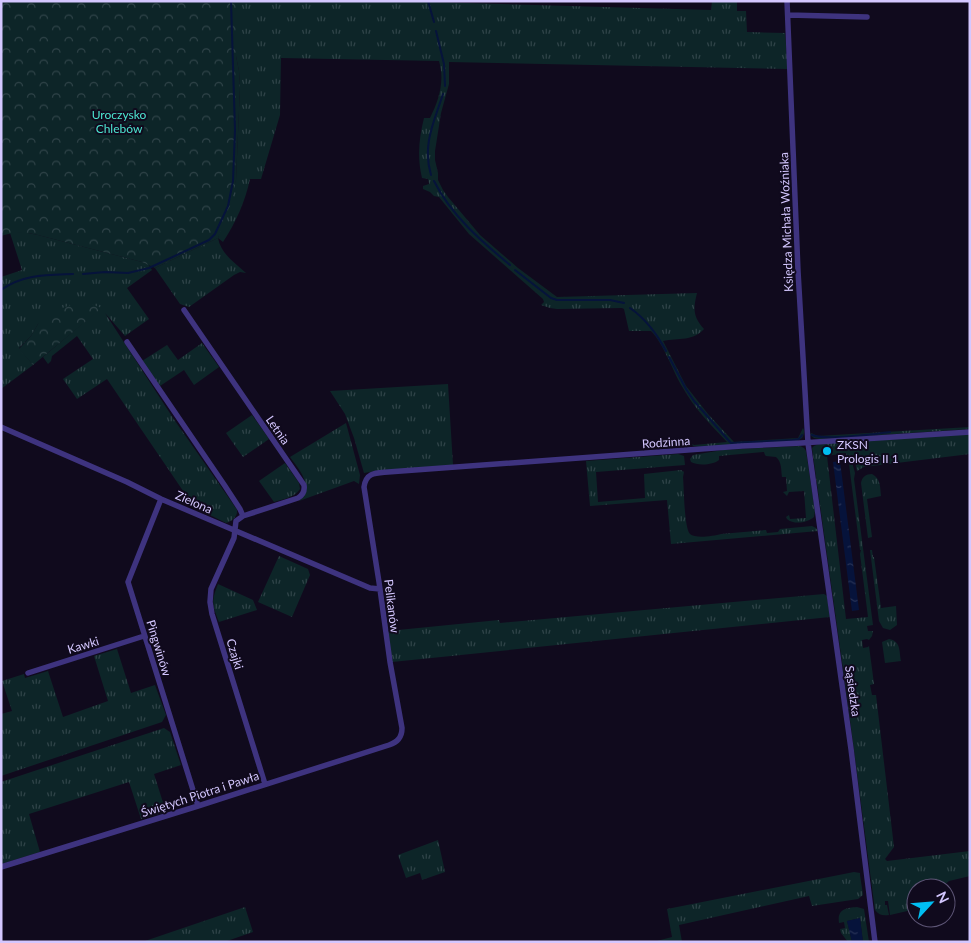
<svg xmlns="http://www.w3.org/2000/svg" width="971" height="943" font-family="Lato,sans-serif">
	<defs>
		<pattern id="grass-tufts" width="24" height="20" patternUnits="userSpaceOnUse" patternTransform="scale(1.25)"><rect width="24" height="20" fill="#0d2528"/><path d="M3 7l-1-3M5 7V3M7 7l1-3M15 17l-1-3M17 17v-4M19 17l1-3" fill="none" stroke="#2f4348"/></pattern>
		<pattern id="forest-crowns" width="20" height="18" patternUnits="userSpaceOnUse" patternTransform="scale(1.25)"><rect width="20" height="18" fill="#0d2528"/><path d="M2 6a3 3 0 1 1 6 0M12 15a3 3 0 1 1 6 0" fill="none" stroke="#2f4348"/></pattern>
		<pattern id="water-ripples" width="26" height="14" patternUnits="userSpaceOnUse" patternTransform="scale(1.25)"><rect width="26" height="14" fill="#06133b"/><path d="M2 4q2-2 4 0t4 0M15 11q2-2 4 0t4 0" fill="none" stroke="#293458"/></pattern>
	</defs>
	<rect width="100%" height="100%" fill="#100a1d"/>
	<path fill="url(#grass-tufts)" fill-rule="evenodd" d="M 236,1 L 397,1 L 711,10 L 712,1 L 737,1 L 737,11 L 746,11 L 747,32 L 785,33 L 788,69 L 449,62 L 449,84 L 441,113 L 435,151 L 435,160 L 438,173 L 438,180 L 443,190 L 448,197 L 480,235 L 518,268 L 557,297 L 697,293 C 693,309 693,317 704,329 C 694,341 678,338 663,341 L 686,386 L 708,414 L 734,442 L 798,438 L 803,428 C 805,431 804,435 802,438 L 797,441 L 702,447 L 693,446 L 692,444 L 694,445 L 727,442 C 711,425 694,408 683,388 C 673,372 664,344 651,331 L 629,331 L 624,309 L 622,308 L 557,309 L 550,308 L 541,305 L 544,302 L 543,299 L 469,234 L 439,197 L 434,196 L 430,192 L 423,189 L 423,186 L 429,184 L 429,183 L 428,179 L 422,178 C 417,157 419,138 424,118 L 430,118 C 439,100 445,81 439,61 L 281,58 L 280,115 L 261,179 L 250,179 C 245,202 236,222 223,242 L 218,238 C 221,254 234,262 246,273 L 240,272 L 234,275 L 189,307 L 180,304 L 155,268 L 218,238 L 236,180 L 240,87 L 239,71 L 236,56 Z
		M 23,232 L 38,235 L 142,262 L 148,264 L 152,270 L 127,288 L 149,319 L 125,336 L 105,313 L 173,418 L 233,504 C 234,506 236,508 237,510 C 238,517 231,522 226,523 L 194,507 L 107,379 L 77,399 L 63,379 L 93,359 L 77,336 L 52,356 L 51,361 L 48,364 L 43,357 L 101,308 L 38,324 L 31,336 L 19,348 L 33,365 L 1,389 L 1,277 L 22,270 L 10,233 Z
		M 202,343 L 219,367 L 194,385 L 184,370 L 160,386 L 142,361 L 167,345 L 178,360 Z
		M 448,384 L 453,465 L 376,471 L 364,473 L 354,438 L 345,414 L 330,391 Z
		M 252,415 L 269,439 L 243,457 L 226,433 Z
		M 346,423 L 360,475 L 359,484 L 354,481 L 299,501 C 299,501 304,496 304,495 C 311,482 297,467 290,457 Z
		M 970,427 L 970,429 L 820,439 L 814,438 L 810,435 L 811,433 L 818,436 Z
		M 970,434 L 970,454 L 864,467 L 857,471 L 855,462 L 852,462 L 855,473 L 854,479 L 873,625 L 867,626 L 868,631 L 873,631 L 872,636 L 869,640 L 867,639 L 862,640 L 863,648 L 868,647 L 869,646 L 874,684 L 870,685 L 872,695 L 876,695 L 894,847 L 885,859 L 887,861 L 970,851 L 970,876 L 949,881 L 941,888 L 916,888 L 916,896 L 911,901 L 916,907 L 916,909 L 890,915 L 888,901 L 885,901 L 885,905 L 887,905 L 889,915 C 883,916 879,915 875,910 L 847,697 L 812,448 L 814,446 L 819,444 ZM 846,453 L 849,464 L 860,550 L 861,550 L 860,554 L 868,617 L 846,619 L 827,456 Z
		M 800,446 L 804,448 L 806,451 L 815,511 L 814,517 C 807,523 794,525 787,519 L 786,517 L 789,515 L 790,519 L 806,518 L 804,491 L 789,492 L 787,496 L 783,492 L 787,491 L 786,477 L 782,477 C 781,470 782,462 776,457 L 766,456 L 765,455 L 764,452 L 763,452 L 719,456 L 719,460 C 713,465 698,466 691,462 L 690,459 L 693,455 L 723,450 Z
		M 678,454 L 684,456 L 685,465 L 596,472 L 598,502 L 645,498 L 644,474 L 681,470 L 684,472 L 683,477 C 684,487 684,528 690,534 C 695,539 714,536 721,534 L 766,530 L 767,533 L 778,532 L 780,529 L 812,526 L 816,528 L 818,531 L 671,544 L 667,500 L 590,506 L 586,461 Z
		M 285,463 L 299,483 L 300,489 C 294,498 283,499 274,502 L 259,481 Z
		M 872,474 C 881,479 880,487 881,496 L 867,499 L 872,537 L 868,538 L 861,483 C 862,477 866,474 872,474 Z
		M 870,550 L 872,550 L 873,557 L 874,557 L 881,608 L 896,606 L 897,625 L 890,630 L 883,628 L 879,621 Z
		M 279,556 L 308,569 L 310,575 L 292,617 L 258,602 Z
		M 218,584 L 253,600 L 257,610 L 219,622 C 212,604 211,602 218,584 Z
		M 824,594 L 827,596 L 830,617 L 392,662 L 388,631 L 499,620 L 500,623 Z
		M 889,639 C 901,641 899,651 901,661 L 885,663 L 882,642 Z
		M 117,649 L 131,693 L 155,685 L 166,715 L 162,722 L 1,776 L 1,714 L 12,711 L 2,681 L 24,674 L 25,678 L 48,671 L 63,717 L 108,701 L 94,656 Z
		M 164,728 L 170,732 L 181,765 L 154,774 L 166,812 L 141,819 L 129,782 L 29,814 L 40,852 L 1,864 L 1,782 Z
		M 438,840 L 445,872 L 422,880 L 420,873 L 406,878 L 398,855 Z
		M 854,872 L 860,873 L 860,875 L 863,895 L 858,899 L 812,906 L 809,896 L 679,925 L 682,942 L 653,942 L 672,937 L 667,909 Z
		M 245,907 L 253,932 L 224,942 L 142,942 Z
		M 857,907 L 864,909 L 869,942 L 863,942 L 860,918 L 847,921 L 852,942 L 848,942 L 841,933 L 840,929 L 845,928 L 844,922 L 839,923 C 837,909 846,908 857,907 Z"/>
	<path fill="url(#forest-crowns)" d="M 1,1 L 236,1 L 236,56 L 239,71 L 240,87 L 236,180 C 233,201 226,218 218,238 L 155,268 L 142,262 L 38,235 C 25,232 14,232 1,236 Z
		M 77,303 L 90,304 L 102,308 L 33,365 L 19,349 L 31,336 L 38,324 L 48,314 L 62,308 Z"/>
	<path fill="url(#water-ripples)" d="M 840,461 L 859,610 L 852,611 L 833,462 Z
		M 860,918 L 863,942 L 852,942 L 847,921 Z"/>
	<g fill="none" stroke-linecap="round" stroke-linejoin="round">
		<path stroke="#06133b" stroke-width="2" d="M 428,1 L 434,22
			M 436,31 L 444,64 L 445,86
			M 431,175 C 422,145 434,122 443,94
			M 434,181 C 451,215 481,241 510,265
			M 515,270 L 551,298 L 557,300 L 610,300 L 624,303
			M 83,274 L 105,272 L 128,273 L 149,268 L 209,240 L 215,234 L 228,206 L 233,181 L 235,130 L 231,1
			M 1,290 C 23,274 48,275 73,274
			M 630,308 C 646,319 657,334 666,351
			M 669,357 L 686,389 L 694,401 L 730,442
			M 812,435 C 826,441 872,434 890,432
			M 731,443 L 793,440 L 799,439 L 802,435"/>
		<path stroke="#3e337f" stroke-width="5.5" d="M 787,1 L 798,271 L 808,443 L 851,749 L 875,942
			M 788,15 L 867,17
			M 184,310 L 304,485 C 305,491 303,495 298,498 L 243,516 L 236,521 L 234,538 L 211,589 L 210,602 L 212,614 L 265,784
			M 127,342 L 225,486 L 240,509 L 243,516
			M 1,427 L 127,482 L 161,499 L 370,588 L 380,589
			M 161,499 L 128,582 L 198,806
			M 28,673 L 144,636
			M 1,867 L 198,806 L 389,745 C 397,742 402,738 402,728 L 390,662 L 379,582 L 364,487 C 366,472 376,473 388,472 L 742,446 L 801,443 L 970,432"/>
	</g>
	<circle fill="#00bef2" stroke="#100a1d" stroke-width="2" cx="827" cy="451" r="5"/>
	<g text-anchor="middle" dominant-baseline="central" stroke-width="4" stroke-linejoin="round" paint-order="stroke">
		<g font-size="12" fill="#4de5d0" stroke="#100a1d">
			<text x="119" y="114">Uroczysko<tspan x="119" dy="14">Chlebów</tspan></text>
		</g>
		<g font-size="12" fill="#d4c7ff" stroke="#100a1d">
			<text transform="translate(786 222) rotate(-92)">Księdza Michała Woźniaka</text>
			<text transform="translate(278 430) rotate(55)">Letnia</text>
			<text transform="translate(666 442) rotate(-4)">Rodzinna</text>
			<text transform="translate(194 502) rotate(24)">Zielona</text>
			<text transform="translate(392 606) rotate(83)">Pelikanów</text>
			<text transform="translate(83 645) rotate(-17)">Kawki</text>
			<text transform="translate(159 648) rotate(73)">Pingwinów</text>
			<text transform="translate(235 654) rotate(73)">Czajki</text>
			<text transform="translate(853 691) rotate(82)">Sąsiedzka</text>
			<text transform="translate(200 794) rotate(-18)">Świętych Piotra i Pawła</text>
		</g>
		<g font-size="12" fill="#d4c7ff" stroke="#100a1d" text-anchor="start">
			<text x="837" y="444">ZKSN<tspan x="837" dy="14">Prologis II 1</tspan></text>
		</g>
	</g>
	<rect width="971" height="943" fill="none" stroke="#d4c7ff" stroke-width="5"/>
	<g transform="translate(931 903) rotate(64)"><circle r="24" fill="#100a1d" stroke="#5e5677"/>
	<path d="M0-4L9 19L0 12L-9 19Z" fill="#00bef2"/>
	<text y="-8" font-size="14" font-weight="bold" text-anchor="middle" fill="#d4c7ff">N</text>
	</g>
</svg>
